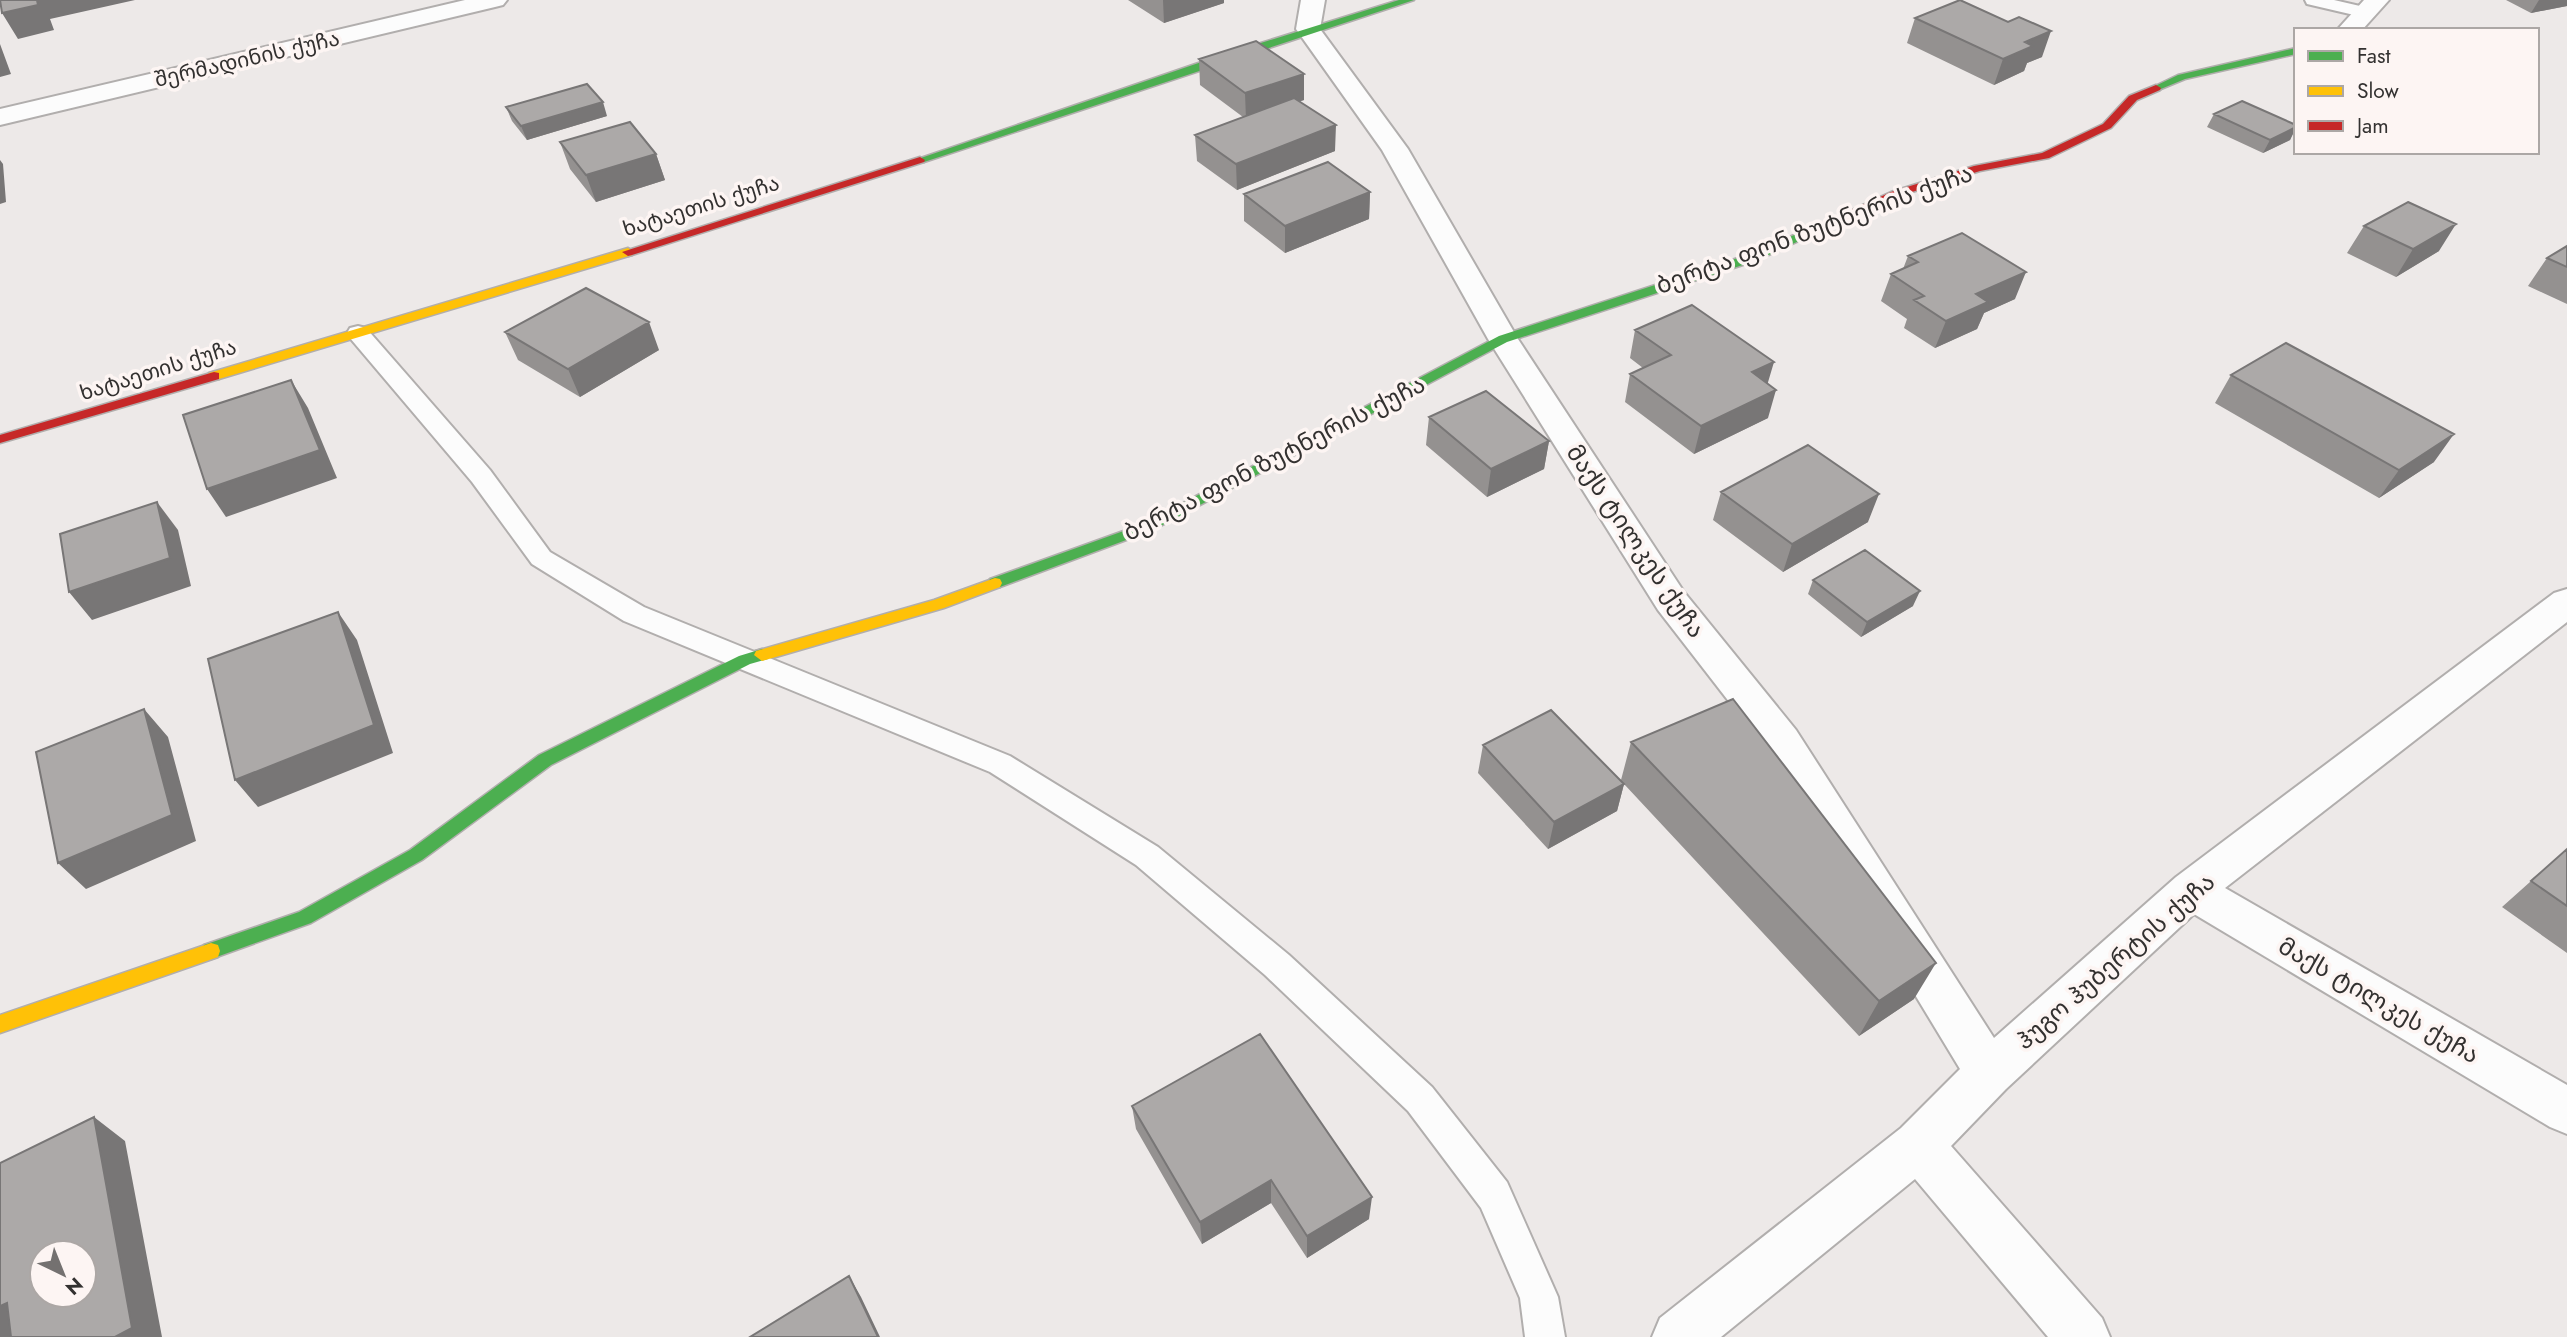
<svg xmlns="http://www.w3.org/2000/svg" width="2567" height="1337" font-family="Jost,'Noto Sans Georgian',sans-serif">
	<rect width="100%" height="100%" fill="#ede9e8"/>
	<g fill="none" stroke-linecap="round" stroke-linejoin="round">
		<defs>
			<path id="lane" d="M 2305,0 L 2334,0 L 2373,9 L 2376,13 L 2367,18 L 2307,4 Z
				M 358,326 L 366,328 L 490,470 L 550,552 L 644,607 L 1010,756 L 1158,847 L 1289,955 L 1432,1087 L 1507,1182 L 1558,1297 L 1565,1337 L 1525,1337 L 1520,1298 L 1481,1208 L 1408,1111 L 1265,975 L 1136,865 L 990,772 L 624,621 L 532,564 L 472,482 L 350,338 L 347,333 L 350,328 Z"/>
			<path id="street" d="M 465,0 L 507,0 L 503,5 L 495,7 L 0,125 L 0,109 Z
				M 1301,0 L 1325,0 L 1320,29 L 1408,149 L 1518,339 L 1684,592 L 1796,730 L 1994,1038 L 2176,877 L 2554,593 L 2567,589 L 2567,622 L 2225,888 L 2567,1085 L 2567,1134 L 2550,1127 L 2194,914 L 2006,1089 L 1951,1146 L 2102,1318 L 2110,1337 L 2048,1337 L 1915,1179 L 1721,1337 L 1652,1337 L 1660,1318 L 1901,1128 L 1960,1069 L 1768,752 L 1658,610 L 1488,339 L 1382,150 L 1296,29 Z
				M 2364,0 L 2389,0 L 2362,30 L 2337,30 Z"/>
			<path id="fast" d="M 1399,0 L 1414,0 L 924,162 L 915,160 L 1219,56 Z
				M 2296,48 L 2296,54 L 2185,79 L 2156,91 L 2151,88 L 2178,75 Z
				M 1829,220 L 1833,221 L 1833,225 L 1758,260 L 1507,342 L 1153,530 L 1000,587 L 990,587 L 988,583 L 990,579 L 1143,524 L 1499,336 L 1750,254 Z
				M 762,649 L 768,651 L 770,655 L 768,659 L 750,664 L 551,765 L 422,860 L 311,923 L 211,959 L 204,957 L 202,951 L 204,945 L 299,912 L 410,850 L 539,755 L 739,656 Z"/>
			<path id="slow" d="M 628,248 L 634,252 L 632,255 L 219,379 L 209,379 L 207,376 L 209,373 Z
				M 995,578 L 1000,579 L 1002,583 L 1000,587 L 944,608 L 762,661 L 754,655 L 756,651 L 934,600 Z
				M 211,943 L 218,945 L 220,951 L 218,957 L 0,1033 L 0,1015 Z"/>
			<path id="jam" d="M 2156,85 L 2161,88 L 2160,90 L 2137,100 L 2111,128 L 2049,158 L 1980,171 L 1899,196 L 1833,225 L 1829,226 L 1823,223 L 1891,192 L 1974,166 L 2042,153 L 2103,124 L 2129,96 Z
				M 920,157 L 925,160 L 924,162 L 632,255 L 628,256 L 622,252 Z
				M 214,372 L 219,373 L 219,379 L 0,443 L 0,435 Z"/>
		</defs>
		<use href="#lane" stroke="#b1aead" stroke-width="4"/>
		<use href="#street" stroke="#b1aead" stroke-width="4"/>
		<use href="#fast" stroke="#b1aead" stroke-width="3"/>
		<use href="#slow" stroke="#b1aead" stroke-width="3"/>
		<use href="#jam" stroke="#b1aead" stroke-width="3"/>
		<use href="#lane" fill="#fcfcfc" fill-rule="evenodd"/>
		<use href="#street" fill="#fcfcfc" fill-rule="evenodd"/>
		<use href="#fast" fill="#4caf50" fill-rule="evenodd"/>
		<use href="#slow" fill="#ffc107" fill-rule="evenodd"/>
		<use href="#jam" fill="#c62828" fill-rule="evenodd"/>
	</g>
	<path fill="#949190" d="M 1128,0 L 1224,0 L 1224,3 L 1164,23 Z
		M 2506,0 L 2567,0 L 2567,6 L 2531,13 Z
		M 1915,18 L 2042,57 L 2027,63 L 2024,71 L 1994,85 L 1907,43 Z
		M 1199,59 L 1304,100 L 1300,101 L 1335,151 L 1237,190 L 1197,161 L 1195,135 L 1243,117 L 1200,85 Z
		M 506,107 L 607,116 L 527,140 L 512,121 Z
		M 2214,114 L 2296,125 L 2296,128 L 2290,140 L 2263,153 L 2207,127 Z
		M 560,142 L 656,154 L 665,180 L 596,202 L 570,169 Z
		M 1370,192 L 1369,219 L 1285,253 L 1244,221 L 1244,194 Z
		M 2364,226 L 2439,251 L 2396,277 L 2347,253 Z
		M 2567,246 L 2567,304 L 2528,286 L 2547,258 Z
		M 1908,256 L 2015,299 L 1984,313 L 1977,329 L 1935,348 L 1904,328 L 1907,319 L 1881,301 L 1891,274 L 1903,269 Z
		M 1635,330 L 1767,384 L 1768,418 L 1694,454 L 1625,402 L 1630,374 L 1643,368 L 1630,358 Z
		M 505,332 L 659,350 L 580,397 L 518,360 Z
		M 2231,375 L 2434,462 L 2379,498 L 2215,403 Z
		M 1429,417 L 1549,441 L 1544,469 L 1487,497 L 1426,445 Z
		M 1721,492 L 1868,522 L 1783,572 L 1713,520 Z
		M 1813,580 L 1913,606 L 1861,637 L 1808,594 Z
		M 1631,742 L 1914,999 L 1859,1036 L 1624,784 L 1617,811 L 1548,849 L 1478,773 L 1483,745 L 1621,780 Z
		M 2567,849 L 2567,953 L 2502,907 Z
		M 1132,1106 L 1369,1219 L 1307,1258 L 1271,1203 L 1202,1244 L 1136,1129 Z"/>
	<path fill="#787676" d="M 37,0 L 135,0 L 50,19 L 54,30 L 18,39 L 2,13 Z
		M 1163,0 L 1224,0 L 1224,3 L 1164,23 Z
		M 2539,0 L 2567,0 L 2567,6 L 2531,13 Z
		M 2051,31 L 2042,57 L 2027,63 L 2024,71 L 1994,85 L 2003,59 L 2025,42 Z
		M 0,44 L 11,74 L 0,77 Z
		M 1304,74 L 1304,100 L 1246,119 L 1245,93 Z
		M 603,102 L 607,116 L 527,140 L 521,126 Z
		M 1336,125 L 1335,151 L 1237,190 L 1236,164 Z
		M 2296,127 L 2290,140 L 2263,153 L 2270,140 Z
		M 656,154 L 665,180 L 596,202 L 586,175 Z
		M 0,160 L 3,164 L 6,202 L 0,204 Z
		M 1370,192 L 1369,219 L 1285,253 L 1285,226 Z
		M 2456,224 L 2439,251 L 2396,277 L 2413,249 Z
		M 2026,272 L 2015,299 L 1984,313 L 1977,329 L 1935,348 L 1946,321 L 1976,294 Z
		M 649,322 L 659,350 L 580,397 L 568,369 Z
		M 1774,362 L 1766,389 L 1752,372 Z
		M 291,380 L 308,408 L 337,478 L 226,517 L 207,489 Z
		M 1776,390 L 1768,418 L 1694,454 L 1701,426 Z
		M 2454,434 L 2434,462 L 2379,498 L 2399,470 Z
		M 1549,441 L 1544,469 L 1487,497 L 1491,469 Z
		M 1879,494 L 1868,522 L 1783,572 L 1792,544 Z
		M 157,502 L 178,530 L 191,586 L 92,620 L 69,592 Z
		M 1920,591 L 1913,606 L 1861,637 L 1867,622 Z
		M 338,612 L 357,640 L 393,753 L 258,807 L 235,780 Z
		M 144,709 L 168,737 L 196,841 L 86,889 L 58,863 Z
		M 1624,784 L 1617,811 L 1548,849 L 1554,822 Z
		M 1936,963 L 1914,999 L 1859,1036 L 1879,1001 Z
		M 94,1117 L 125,1141 L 162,1337 L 115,1337 Z
		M 1271,1180 L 1271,1203 L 1202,1244 L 1200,1222 Z
		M 1372,1197 L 1369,1219 L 1307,1258 L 1307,1236 Z
		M 849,1276 L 861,1297 L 880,1337 L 878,1337 Z
		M 7,1303 L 15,1337 L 0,1337 L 0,1306 Z"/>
	<path fill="#aca9a8" stroke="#787676" stroke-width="2" fill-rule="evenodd" d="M 0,0 L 37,0 L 38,5 L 2,13 Z
		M 1960,0 L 2008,22 L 2019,17 L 2051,31 L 2025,42 L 2033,46 L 2003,59 L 1915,18 Z
		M 1256,41 L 1304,74 L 1245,93 L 1199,59 Z
		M 587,84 L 603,102 L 521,126 L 506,107 Z
		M 1294,98 L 1336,125 L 1236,164 L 1195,135 Z
		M 2242,101 L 2296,125 L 2296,127 L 2270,140 L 2214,114 Z
		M 630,122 L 656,154 L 586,175 L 560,142 Z
		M 1328,162 L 1370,192 L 1285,226 L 1244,194 Z
		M 2408,202 L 2456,224 L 2413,249 L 2364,226 Z
		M 1962,233 L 2026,272 L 1976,294 L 1988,302 L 1946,321 L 1914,300 L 1924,296 L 1891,274 L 1918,262 L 1908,256 Z
		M 2567,246 L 2567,267 L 2547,258 Z
		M 586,288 L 649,322 L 568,369 L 505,332 Z
		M 1692,305 L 1774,362 L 1752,372 L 1776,390 L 1701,426 L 1630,374 L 1671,355 L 1635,330 Z
		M 2286,343 L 2454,434 L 2399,470 L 2231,375 Z
		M 291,380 L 320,450 L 207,489 L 183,415 Z
		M 1486,391 L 1549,441 L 1491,469 L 1429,417 Z
		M 1808,445 L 1879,494 L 1792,544 L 1721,492 Z
		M 157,502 L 170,558 L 69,592 L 60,534 Z
		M 1865,550 L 1920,591 L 1867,622 L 1813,580 Z
		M 338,612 L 374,725 L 235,780 L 208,659 Z
		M 1733,699 L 1936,963 L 1879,1001 L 1631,742 Z
		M 144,709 L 172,815 L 58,863 L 36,752 Z
		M 1551,710 L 1624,784 L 1554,822 L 1483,745 Z
		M 2567,849 L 2567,906 L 2531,881 Z
		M 1260,1034 L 1372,1197 L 1307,1236 L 1271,1180 L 1200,1222 L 1132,1106 Z
		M 94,1117 L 132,1328 L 115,1337 L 11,1337 L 7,1303 L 0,1306 L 0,1163 ZM 42,1253 L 84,1253 L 84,1295 L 42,1295 Z
		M 849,1276 L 878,1337 L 750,1337 Z"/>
	<g text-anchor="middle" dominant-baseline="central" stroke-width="7" stroke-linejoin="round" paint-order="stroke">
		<g font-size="21" fill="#333130" stroke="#fdf5f3">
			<text transform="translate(247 59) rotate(-13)">შერმადინის ქუჩა</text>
			<text transform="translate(701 206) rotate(-17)">ხატაეთის ქუჩა</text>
			<text transform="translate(158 370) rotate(-17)">ხატაეთის ქუჩა</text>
		</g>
		<g font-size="24" fill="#333130" stroke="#fdf5f3">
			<text transform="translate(1814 229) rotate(-20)">ბერტა ფონ ზუტნერის ქუჩა</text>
			<text transform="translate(1274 458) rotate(-27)">ბერტა ფონ ზუტნერის ქუჩა</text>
			<text transform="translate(1636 541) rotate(56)">მაქს ტილკეს ქუჩა</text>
			<text transform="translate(2115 961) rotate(-41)">ჰუგო ჰუბერტის ქუჩა</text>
			<text transform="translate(2379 1000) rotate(30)">მაქს ტილკეს ქუჩა</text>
		</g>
	</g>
	<rect x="2294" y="28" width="245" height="126" fill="#fdf5f3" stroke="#aca7a5" stroke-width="2"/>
	<rect x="2308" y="51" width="35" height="10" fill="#4caf50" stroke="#aca7a5" stroke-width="2"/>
	<text x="2357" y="63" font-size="21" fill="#333130">Fast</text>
	<rect x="2308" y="86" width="35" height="10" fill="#ffc107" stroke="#aca7a5" stroke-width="2"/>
	<text x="2357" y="98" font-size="21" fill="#333130">Slow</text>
	<rect x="2308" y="121" width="35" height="10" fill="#c62828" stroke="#aca7a5" stroke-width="2"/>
	<text x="2357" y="133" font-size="21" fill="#333130">Jam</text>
	<g transform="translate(63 1274) rotate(137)"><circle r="33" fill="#fdf5f3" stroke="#aca7a5" stroke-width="2"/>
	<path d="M0-5L12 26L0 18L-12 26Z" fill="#747170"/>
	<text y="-10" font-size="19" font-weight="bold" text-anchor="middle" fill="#333130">N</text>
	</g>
</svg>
